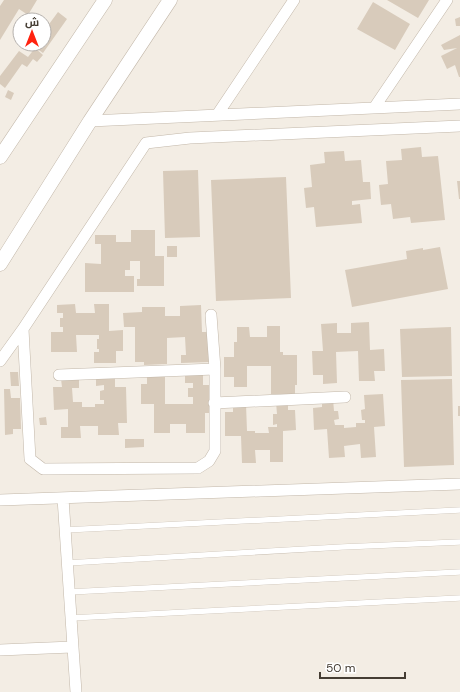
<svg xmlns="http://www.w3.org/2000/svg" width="460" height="692" font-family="'DM Sans',Cairo,sans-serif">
	<rect width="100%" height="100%" fill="#f3ede4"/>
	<path fill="#d8cbbb" d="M 4,0 L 37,0 L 28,15 L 19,9 L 0,40 L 0,6 Z
		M 387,0 L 429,0 L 418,18 Z
		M 373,2 L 410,24 L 395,50 L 357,29 Z
		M 58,12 L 67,19 L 43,53 L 33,46 L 35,44 L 44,44 L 44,31 Z
		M 460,17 L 460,26 L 456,26 L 455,19 Z
		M 460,35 L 460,77 L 459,77 L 455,65 L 447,69 L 441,56 L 457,48 L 444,50 L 441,45 Z
		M 35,48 L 43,55 L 37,62 L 33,59 L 27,67 L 22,64 L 5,88 L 0,84 L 0,76 L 19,51 L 28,57 Z
		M 8,90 L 14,93 L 11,100 L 5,97 Z
		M 421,147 L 422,157 L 438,156 L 445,220 L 411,223 L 410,217 L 393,219 L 391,204 L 381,205 L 379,185 L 388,184 L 386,161 L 402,160 L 401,149 Z
		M 344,151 L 345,161 L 361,160 L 363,182 L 370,182 L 371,199 L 352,201 L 352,205 L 360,204 L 362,223 L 316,227 L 314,207 L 306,208 L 304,188 L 312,187 L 310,165 L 325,163 L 324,152 Z
		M 198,170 L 200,237 L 165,238 L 163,171 Z
		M 286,177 L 291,298 L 216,301 L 211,180 Z
		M 457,181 L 460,181 L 460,199 L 459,199 Z
		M 131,230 L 155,230 L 155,256 L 164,256 L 164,286 L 137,286 L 137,279 L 140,279 L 140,261 L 130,261 L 130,270 L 125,270 L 125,276 L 134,276 L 134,292 L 85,292 L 85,263 L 101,264 L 101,244 L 95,244 L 95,235 L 116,235 L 116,242 L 131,242 Z
		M 167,246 L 177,246 L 177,257 L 167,257 Z
		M 440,247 L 448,289 L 352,307 L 345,270 L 407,259 L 406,251 L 423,248 L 423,250 Z
		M 75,304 L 76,313 L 95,313 L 94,304 L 109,304 L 109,331 L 123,330 L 123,351 L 116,351 L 116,363 L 94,363 L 94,352 L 99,352 L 99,349 L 97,349 L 97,339 L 99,339 L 99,335 L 76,335 L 77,352 L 51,352 L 51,332 L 63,332 L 63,327 L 60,327 L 60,318 L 63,318 L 63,313 L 57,313 L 57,305 Z
		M 201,305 L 202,332 L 210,332 L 210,362 L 181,363 L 181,355 L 186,355 L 185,337 L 167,338 L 167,364 L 144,365 L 144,362 L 135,362 L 135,327 L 124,327 L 123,313 L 142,312 L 142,307 L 165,307 L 165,316 L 180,316 L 180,306 Z
		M 369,322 L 370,350 L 384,349 L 385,371 L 374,371 L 375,381 L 359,381 L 358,351 L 336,352 L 337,383 L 323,384 L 323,375 L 313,375 L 312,351 L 323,351 L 321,324 L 337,323 L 337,333 L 351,333 L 351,323 Z
		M 267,326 L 280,326 L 280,352 L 283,352 L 283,355 L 297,355 L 297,385 L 295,385 L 295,394 L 271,394 L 271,366 L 247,366 L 247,387 L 234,387 L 234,377 L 224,377 L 224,357 L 234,357 L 234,342 L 237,342 L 237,327 L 249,327 L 250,337 L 267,337 Z
		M 451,327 L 452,376 L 402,377 L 400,329 Z
		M 10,372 L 18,372 L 19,386 L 11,386 Z
		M 185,374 L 203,374 L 203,385 L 211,385 L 211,413 L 205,413 L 205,433 L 186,433 L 186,424 L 170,424 L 170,433 L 154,433 L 154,404 L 141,404 L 141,384 L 147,384 L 147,375 L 165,375 L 165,404 L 193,404 L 193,397 L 188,397 L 188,388 L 193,388 L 193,383 L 185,383 Z
		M 115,377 L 115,387 L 126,387 L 127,423 L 118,423 L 119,435 L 98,435 L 98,426 L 80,426 L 81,438 L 61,438 L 61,427 L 68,427 L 68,409 L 54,410 L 53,387 L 62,387 L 61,379 L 79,379 L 79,388 L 72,388 L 73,402 L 82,402 L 82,407 L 95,407 L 95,404 L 104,404 L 104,400 L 100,400 L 100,391 L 104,390 L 104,385 L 96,386 L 96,378 Z
		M 452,379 L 454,465 L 404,467 L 401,380 Z
		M 4,389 L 10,389 L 11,398 L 20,398 L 21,429 L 13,429 L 13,434 L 5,435 Z
		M 383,394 L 385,426 L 374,427 L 376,457 L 361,458 L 360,444 L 344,446 L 345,457 L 329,458 L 327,429 L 314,430 L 313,408 L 322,407 L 322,400 L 333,399 L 334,411 L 338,411 L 339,419 L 334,420 L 335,425 L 344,425 L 344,428 L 356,427 L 356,423 L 365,423 L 365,420 L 362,420 L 361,410 L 365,409 L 364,395 Z
		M 276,402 L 288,402 L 288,410 L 295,410 L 296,430 L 283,431 L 283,462 L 270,462 L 270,450 L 255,450 L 256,463 L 242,463 L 241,436 L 225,436 L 225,412 L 233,412 L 233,404 L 246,404 L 247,431 L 255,431 L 255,433 L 269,433 L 268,427 L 277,427 L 277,424 L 273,425 L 273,414 L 277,414 Z
		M 458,406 L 460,406 L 460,416 L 458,416 Z
		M 46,417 L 47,425 L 40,425 L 39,418 Z
		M 125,439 L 144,439 L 144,447 L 125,448 Z"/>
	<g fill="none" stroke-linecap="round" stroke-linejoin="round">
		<defs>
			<path id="service" d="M 65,530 L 460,510
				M 67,563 L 342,547 L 460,542
				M 69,592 L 460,572
				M 71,618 L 460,598"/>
			<path id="minor" d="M 374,108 L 447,0
				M 217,115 L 294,0
				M 90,121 L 460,104
				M 23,329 L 30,459 L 43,469 L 198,468 L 209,461 L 215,451 L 215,369 L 211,315
				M 0,361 L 23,329 L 146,143 L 190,138 L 460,126
				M 59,375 L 215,369
				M 214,403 L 345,397
				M 63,498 L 76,692
				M 0,500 L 460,484
				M 0,650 L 72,647"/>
			<path id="tertiary" d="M 0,157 L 105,0
				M 0,264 L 90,121 L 170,0"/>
		</defs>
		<use href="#service" stroke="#c2b7a9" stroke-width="6"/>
		<use href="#minor" stroke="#c2b7a9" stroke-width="12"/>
		<use href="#tertiary" stroke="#c2b7a9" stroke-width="15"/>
		<use href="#service" stroke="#fff" stroke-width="5.5"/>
		<use href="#minor" stroke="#fff" stroke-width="11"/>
		<use href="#tertiary" stroke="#fff" stroke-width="14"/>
	</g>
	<g transform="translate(32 32)"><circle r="19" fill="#ffffff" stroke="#b5b1ad"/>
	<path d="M0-3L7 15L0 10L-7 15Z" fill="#ff220f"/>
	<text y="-6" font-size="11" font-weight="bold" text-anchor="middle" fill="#453d33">ش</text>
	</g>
	<path d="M320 672v6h85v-6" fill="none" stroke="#453d33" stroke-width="2"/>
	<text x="326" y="672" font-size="12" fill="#453d33" stroke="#ffffff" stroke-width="3" paint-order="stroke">50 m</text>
</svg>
